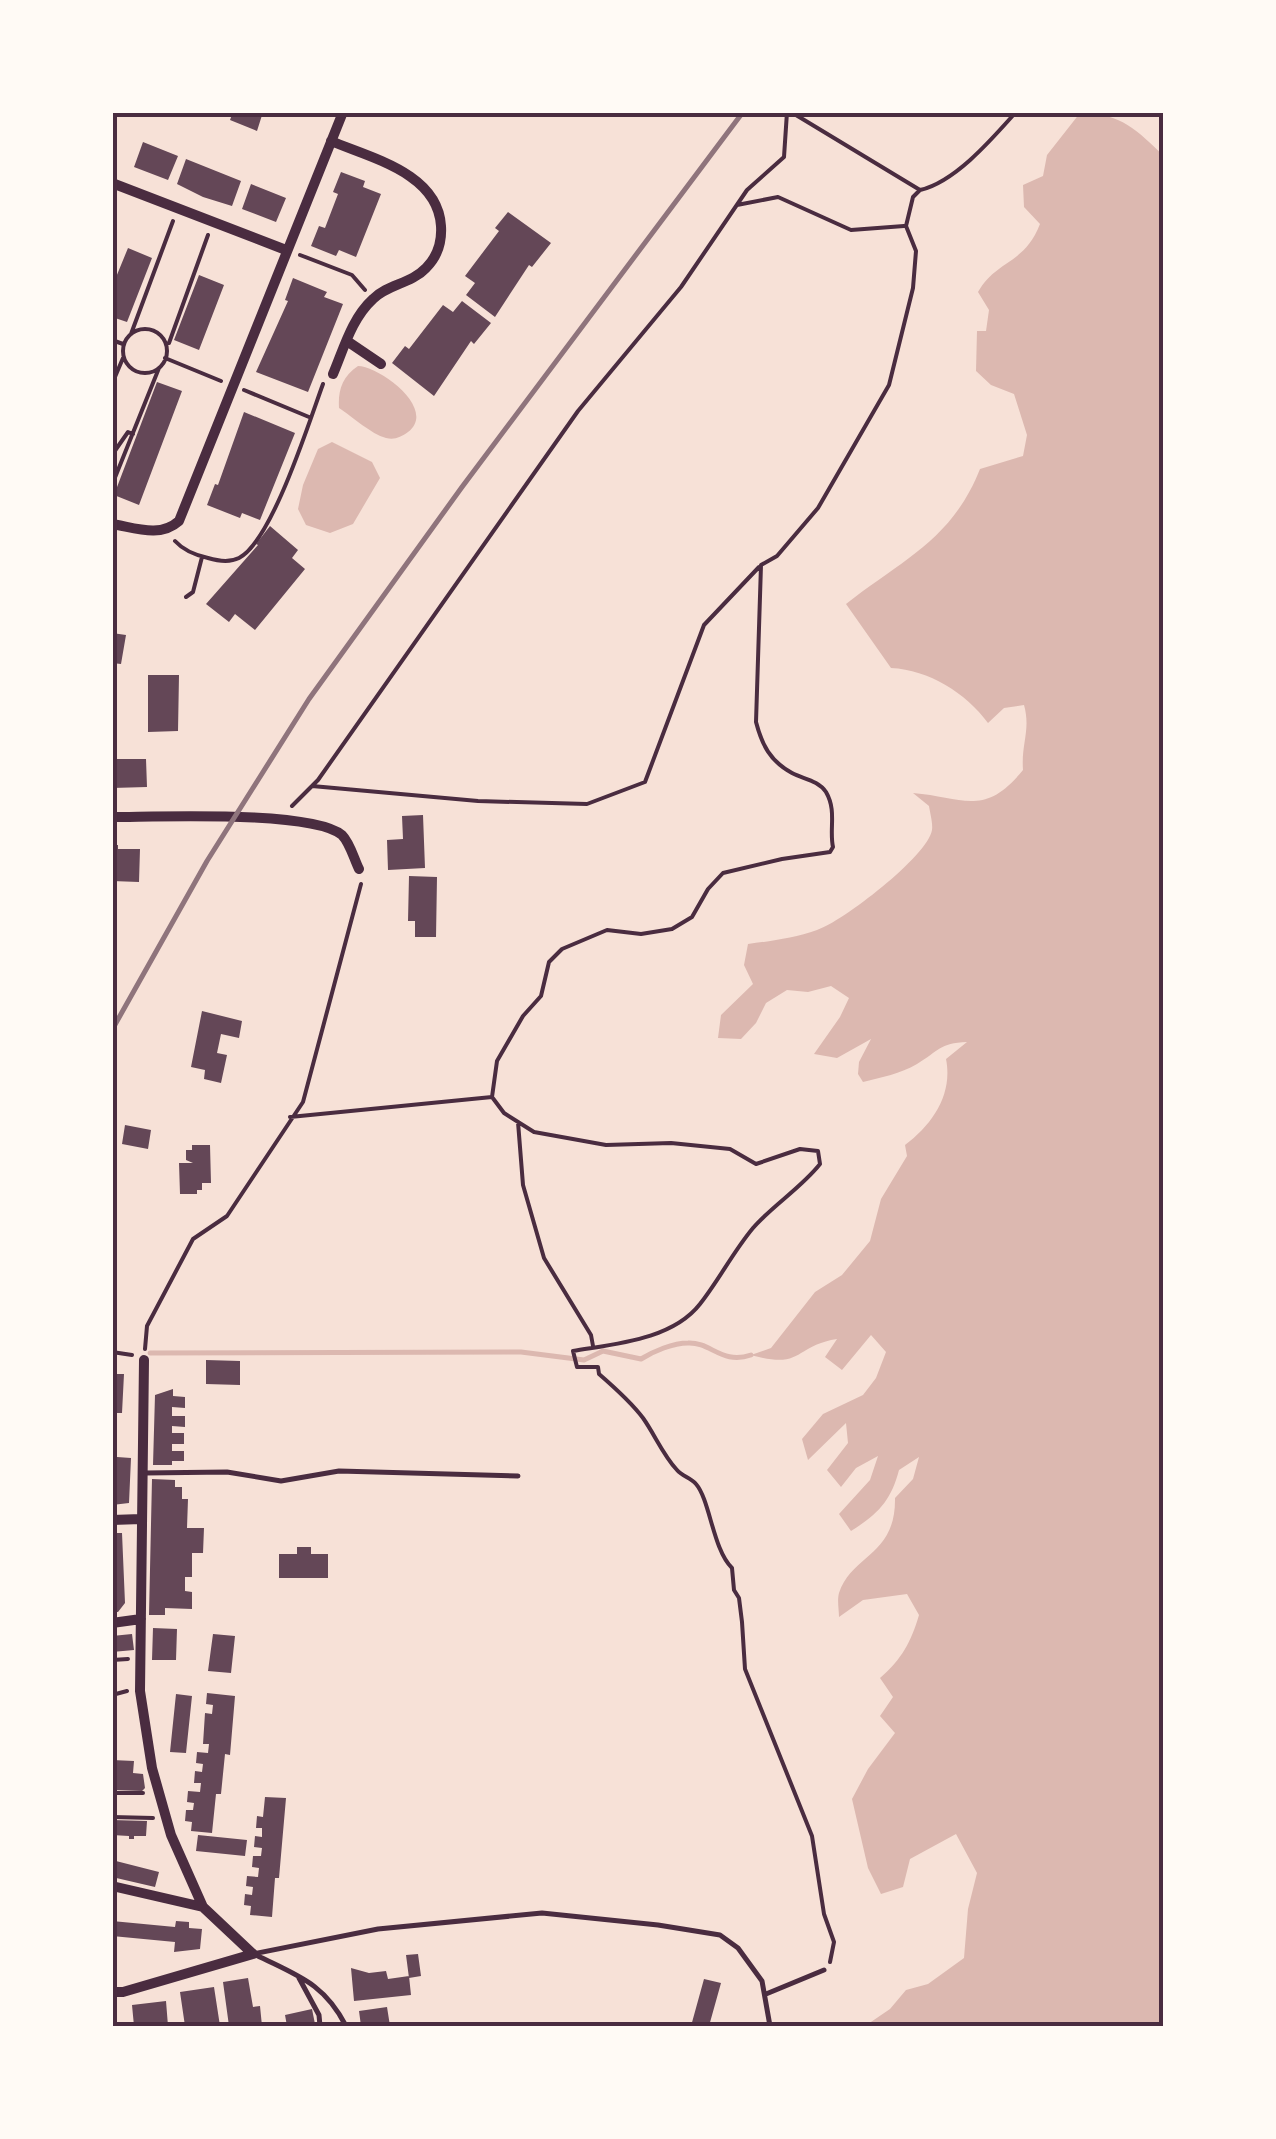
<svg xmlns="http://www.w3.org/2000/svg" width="1276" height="2139" font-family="Overpass,sans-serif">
	<rect width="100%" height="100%" fill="#f7e1d7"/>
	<path fill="#dcb8b0" d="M 1080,113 C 1119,112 1137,130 1164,156 L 1163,2026 L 865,2026 L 890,2009 L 906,1990 L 928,1984 L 964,1958 L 968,1909 L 977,1873 L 956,1834 L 910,1859 L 903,1887 L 881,1894 L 868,1868 L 852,1799 L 868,1769 L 895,1733 L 880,1716 L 893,1697 L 880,1678 C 902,1659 911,1642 919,1615 L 907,1594 L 863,1600 L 839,1617 C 839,1610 837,1600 839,1593 C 852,1554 896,1556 895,1498 L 913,1479 L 919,1457 L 899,1470 C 891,1501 878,1514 851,1531 L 839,1514 L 870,1480 L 878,1456 L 856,1468 L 841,1487 L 827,1470 L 848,1443 L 846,1423 L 808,1460 L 802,1439 L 823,1414 L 863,1395 L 876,1378 L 886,1352 L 871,1335 L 842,1370 L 825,1357 L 837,1339 C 793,1346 804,1370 751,1355 L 771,1348 L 815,1292 L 842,1275 L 870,1241 L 881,1199 L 907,1156 L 905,1145 C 933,1124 953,1094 946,1059 L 967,1042 C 939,1043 939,1051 917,1064 C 900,1074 882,1077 863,1082 L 858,1074 L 859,1062 L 871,1039 L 837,1058 L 814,1054 L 840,1017 L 849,998 L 831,986 L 808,992 L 787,990 L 766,1003 L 756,1023 L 741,1039 L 718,1038 L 721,1015 L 753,984 L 744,965 L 748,944 C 771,941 795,938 817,930 C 842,922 928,856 932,830 C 933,823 930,813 929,806 L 913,793 C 963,797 984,818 1023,770 C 1021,743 1031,730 1024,705 L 1004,708 L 988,723 C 966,693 929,670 891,668 L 846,604 C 902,560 952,540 980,469 L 1023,456 L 1027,435 L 1014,394 L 991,385 L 976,371 L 977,331 L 986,331 L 989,310 L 978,292 C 997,259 1024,265 1040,224 L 1024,207 L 1023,185 L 1043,176 L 1047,155 Z
		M 358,366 C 379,366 438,409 408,432 C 401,437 395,440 386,438 C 371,434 353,417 339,408 C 338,390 342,377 358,366 Z
		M 332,442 L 372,462 L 380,478 L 353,524 L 330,533 L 306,525 L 298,509 L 303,485 L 318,449 Z"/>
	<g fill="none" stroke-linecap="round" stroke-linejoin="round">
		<path stroke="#dcb8b0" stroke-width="5" d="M 150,1353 L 521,1352 L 584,1360 L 603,1351 L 641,1359 C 654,1351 673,1343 688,1343 C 711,1342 722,1365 751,1355"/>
	</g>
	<path fill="#644757" d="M 233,112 L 263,112 L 257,131 L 230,120 Z
		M 143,142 L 178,156 L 168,180 L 134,167 Z
		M 186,159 L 241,181 L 232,206 L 203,197 L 177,184 Z
		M 341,172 L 365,181 L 363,187 L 381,194 L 356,257 L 339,250 L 336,256 L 311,246 L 319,226 L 325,228 L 338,194 L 333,192 Z
		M 251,184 L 286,198 L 276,222 L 242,209 Z
		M 508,212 L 551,243 L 532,267 L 529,265 L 495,317 L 466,295 L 475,283 L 465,276 L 499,231 L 495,228 Z
		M 128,248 L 152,258 L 127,322 L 112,317 L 112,287 Z
		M 199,275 L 224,285 L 199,350 L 174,340 Z
		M 293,278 L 327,292 L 324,297 L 343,304 L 308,392 L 256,372 L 288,301 L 285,300 Z
		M 462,301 L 491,323 L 474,344 L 471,341 L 434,396 L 392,363 L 405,346 L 409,349 L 443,305 L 453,312 Z
		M 157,382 L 182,391 L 139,505 L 114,495 Z
		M 244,412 L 295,433 L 260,520 L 242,513 L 240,518 L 207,505 L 215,484 L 218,485 Z
		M 270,526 L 298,550 L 292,558 L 305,569 L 255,630 L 235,614 L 229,622 L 206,604 L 258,545 L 256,544 Z
		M 112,633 L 126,635 L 121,664 L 112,663 Z
		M 148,675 L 179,675 L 178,731 L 148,732 Z
		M 112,759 L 146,759 L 147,787 L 112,788 Z
		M 423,815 L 425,868 L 388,870 L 387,840 L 403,839 L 402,816 Z
		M 112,845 L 118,845 L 118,849 L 140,849 L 139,882 L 112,881 Z
		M 409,876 L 437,877 L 436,937 L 415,937 L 415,921 L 408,921 Z
		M 202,1011 L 242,1021 L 239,1038 L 221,1034 L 217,1053 L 227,1055 L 221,1083 L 204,1079 L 205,1070 L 191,1067 Z
		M 125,1125 L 151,1130 L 148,1149 L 122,1144 Z
		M 192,1145 L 210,1145 L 211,1183 L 202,1183 L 202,1190 L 197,1190 L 197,1194 L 180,1194 L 179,1163 L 193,1163 L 186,1160 L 186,1150 L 192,1150 Z
		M 206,1360 L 240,1361 L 240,1385 L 206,1384 Z
		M 112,1374 L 124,1374 L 122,1413 L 112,1413 Z
		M 173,1389 L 173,1396 L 185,1397 L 185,1408 L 172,1407 L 172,1416 L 185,1416 L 185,1427 L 172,1426 L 172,1433 L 184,1433 L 184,1444 L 172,1444 L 172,1451 L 184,1451 L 184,1461 L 172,1461 L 172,1465 L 153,1465 L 155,1395 Z
		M 117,1457 L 131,1458 L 129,1503 L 112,1505 Z
		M 152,1479 L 175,1480 L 175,1487 L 182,1487 L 182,1499 L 188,1499 L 187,1528 L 204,1528 L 203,1553 L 192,1553 L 192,1577 L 185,1577 L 185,1591 L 192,1592 L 192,1609 L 165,1608 L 165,1615 L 149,1615 Z
		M 112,1533 L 122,1533 L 125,1603 L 118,1612 L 112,1612 Z
		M 297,1547 L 311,1547 L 311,1554 L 328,1554 L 328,1578 L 279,1578 L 279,1554 L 297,1554 Z
		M 153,1628 L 177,1629 L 176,1660 L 152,1660 Z
		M 132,1634 L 134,1650 L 112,1652 L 112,1636 Z
		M 213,1634 L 235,1636 L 231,1673 L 208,1671 Z
		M 207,1693 L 235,1696 L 230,1755 L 225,1754 L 221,1794 L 216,1794 L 212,1833 L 191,1831 L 192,1822 L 185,1821 L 186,1810 L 193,1810 L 194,1803 L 187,1802 L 188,1791 L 200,1792 L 201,1783 L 194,1783 L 195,1771 L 202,1772 L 203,1764 L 196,1763 L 197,1752 L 208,1753 L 209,1744 L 203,1744 L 205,1713 L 212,1714 L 213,1705 L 206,1704 Z
		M 176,1694 L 192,1696 L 186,1753 L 170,1752 Z
		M 112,1760 L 134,1761 L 133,1773 L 143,1774 L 145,1788 L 142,1791 L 112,1790 Z
		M 265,1797 L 286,1798 L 279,1878 L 275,1878 L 272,1917 L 250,1915 L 251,1906 L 244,1905 L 245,1894 L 252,1895 L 253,1887 L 246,1886 L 247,1876 L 258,1877 L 259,1868 L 252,1867 L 253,1856 L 261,1856 L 262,1848 L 254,1847 L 255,1836 L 262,1837 L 262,1828 L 256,1828 L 257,1816 L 263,1817 Z
		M 112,1820 L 147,1821 L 146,1836 L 134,1836 L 134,1839 L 129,1839 L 129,1836 L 112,1835 Z
		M 198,1835 L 247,1840 L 245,1856 L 196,1851 Z
		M 112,1860 L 159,1872 L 155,1887 L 112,1877 Z
		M 112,1921 L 175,1927 L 176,1921 L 189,1922 L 189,1928 L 202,1929 L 200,1949 L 174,1952 L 175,1942 L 112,1936 Z
		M 418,1954 L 421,1976 L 409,1978 L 406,1955 Z
		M 351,1968 L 369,1973 L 386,1971 L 388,1979 L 409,1976 L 411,1995 L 354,2001 Z
		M 248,1978 L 253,2007 L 260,2006 L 262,2026 L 229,2026 L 223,1982 Z
		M 704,1979 L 721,1983 L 709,2026 L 691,2026 Z
		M 214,1987 L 220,2026 L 185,2026 L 180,1992 Z
		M 166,2001 L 168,2026 L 134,2026 L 132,2005 Z
		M 387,2007 L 390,2026 L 361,2026 L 359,2011 Z
		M 312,2009 L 315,2024 L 287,2026 L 285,2015 Z"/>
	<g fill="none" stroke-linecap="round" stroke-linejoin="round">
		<path stroke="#4a2c40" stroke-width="4" d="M 791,112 L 920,190 C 955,182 992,139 1016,112
			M 737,205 L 778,197 L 851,230 L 904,226
			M 300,255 L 352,275 L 365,290
			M123 351a22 22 0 1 1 44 0a22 22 0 1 1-44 0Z
			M 131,334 L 173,221
			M 112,340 L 123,344
			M 169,343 L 208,235
			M 165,358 L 221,381
			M 112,384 L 123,358
			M 244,390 L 309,417
			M 112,455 L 128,432 L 133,434
			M 112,485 L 159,368
			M 175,541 C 184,551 195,555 208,558 C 218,561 229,563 239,558 C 272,541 309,422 323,384
			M 186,597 L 193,592 L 202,557
			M 312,786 L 478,801 L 587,804 L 645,782 L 704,625 L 759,567
			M 292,806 L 318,780 L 578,411 L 681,287 L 747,190 L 784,157 L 787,112
			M 290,1117 L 492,1097
			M 518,1122 L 523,1185 L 544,1258 L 591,1335 L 593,1346
			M 145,1349 L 147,1326 L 193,1239 L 227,1216 L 303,1102 L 361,884
			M 112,1352 L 132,1355
			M 112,1660 L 128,1659
			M 112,1695 L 127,1691
			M 112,1793 L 143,1793
			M 112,1817 L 153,1818
			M 830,1962 L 834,1942 L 824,1914 L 812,1836 L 745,1669 L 742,1622 L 739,1598 L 734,1590 L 732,1568 C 713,1550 710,1500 696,1484 C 691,1478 682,1476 677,1470 C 663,1455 655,1435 643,1418 C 631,1402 614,1387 599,1374 L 598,1367 L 577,1367 L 573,1351 C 614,1344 672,1340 700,1304 C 719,1280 733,1252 753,1228 C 773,1205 801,1188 820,1164 L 818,1151 L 800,1149 L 756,1164 L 730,1149 L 671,1143 L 606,1145 L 534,1132 L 504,1113 L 492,1097 L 497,1061 L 523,1016 L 541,996 L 549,962 L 562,949 L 607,930 L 641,934 L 672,929 L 692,917 L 708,889 L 723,873 L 782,859 L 830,852 L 833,847 C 829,829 837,811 826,792 C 818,780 803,779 792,773 C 770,761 762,745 756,722 L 761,565 L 777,556 L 818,508 L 889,385 L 913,288 L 916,251 L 906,226 L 913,197 L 920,190"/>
		<path stroke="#4a2c40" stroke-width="5" d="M 145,1473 L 227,1472 L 281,1481 L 339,1471 L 518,1476
			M 253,1954 L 378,1929 L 542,1913 L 658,1925 L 720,1935 L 738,1948 L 762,1981 L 770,2026
			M 256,1955 C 298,1976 324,1983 346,2026
			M 299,1978 L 319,2015 L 320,2026
			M 766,1994 L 824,1970"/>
		<path stroke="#4a2c40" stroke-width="10" d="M 331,141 C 371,158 438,173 441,226 C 442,242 437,257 426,268 C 411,284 388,284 373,299 C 352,318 344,348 333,374
			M 112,183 L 286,250
			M 347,341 L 381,364
			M 112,524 C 136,528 160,538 179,521 L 343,112
			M 112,817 C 157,817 312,810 342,835 C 350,843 354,859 359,869
			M 144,1360 L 140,1691 L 152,1768 L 171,1835 L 203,1907 L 253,1954
			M 112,1520 L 141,1519
			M 112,1623 L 141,1619
			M 112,1886 L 203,1907
			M 112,1992 L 123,1992 L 253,1954"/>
		<path stroke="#8f747c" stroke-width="5" d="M 112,1030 L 207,861 L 309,699 L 462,487 L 743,112"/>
	</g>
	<rect width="1276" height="2139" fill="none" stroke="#fffaf5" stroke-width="230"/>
	<rect x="115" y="115" width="1046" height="1909" fill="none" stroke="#4a2c40" stroke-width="4"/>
</svg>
